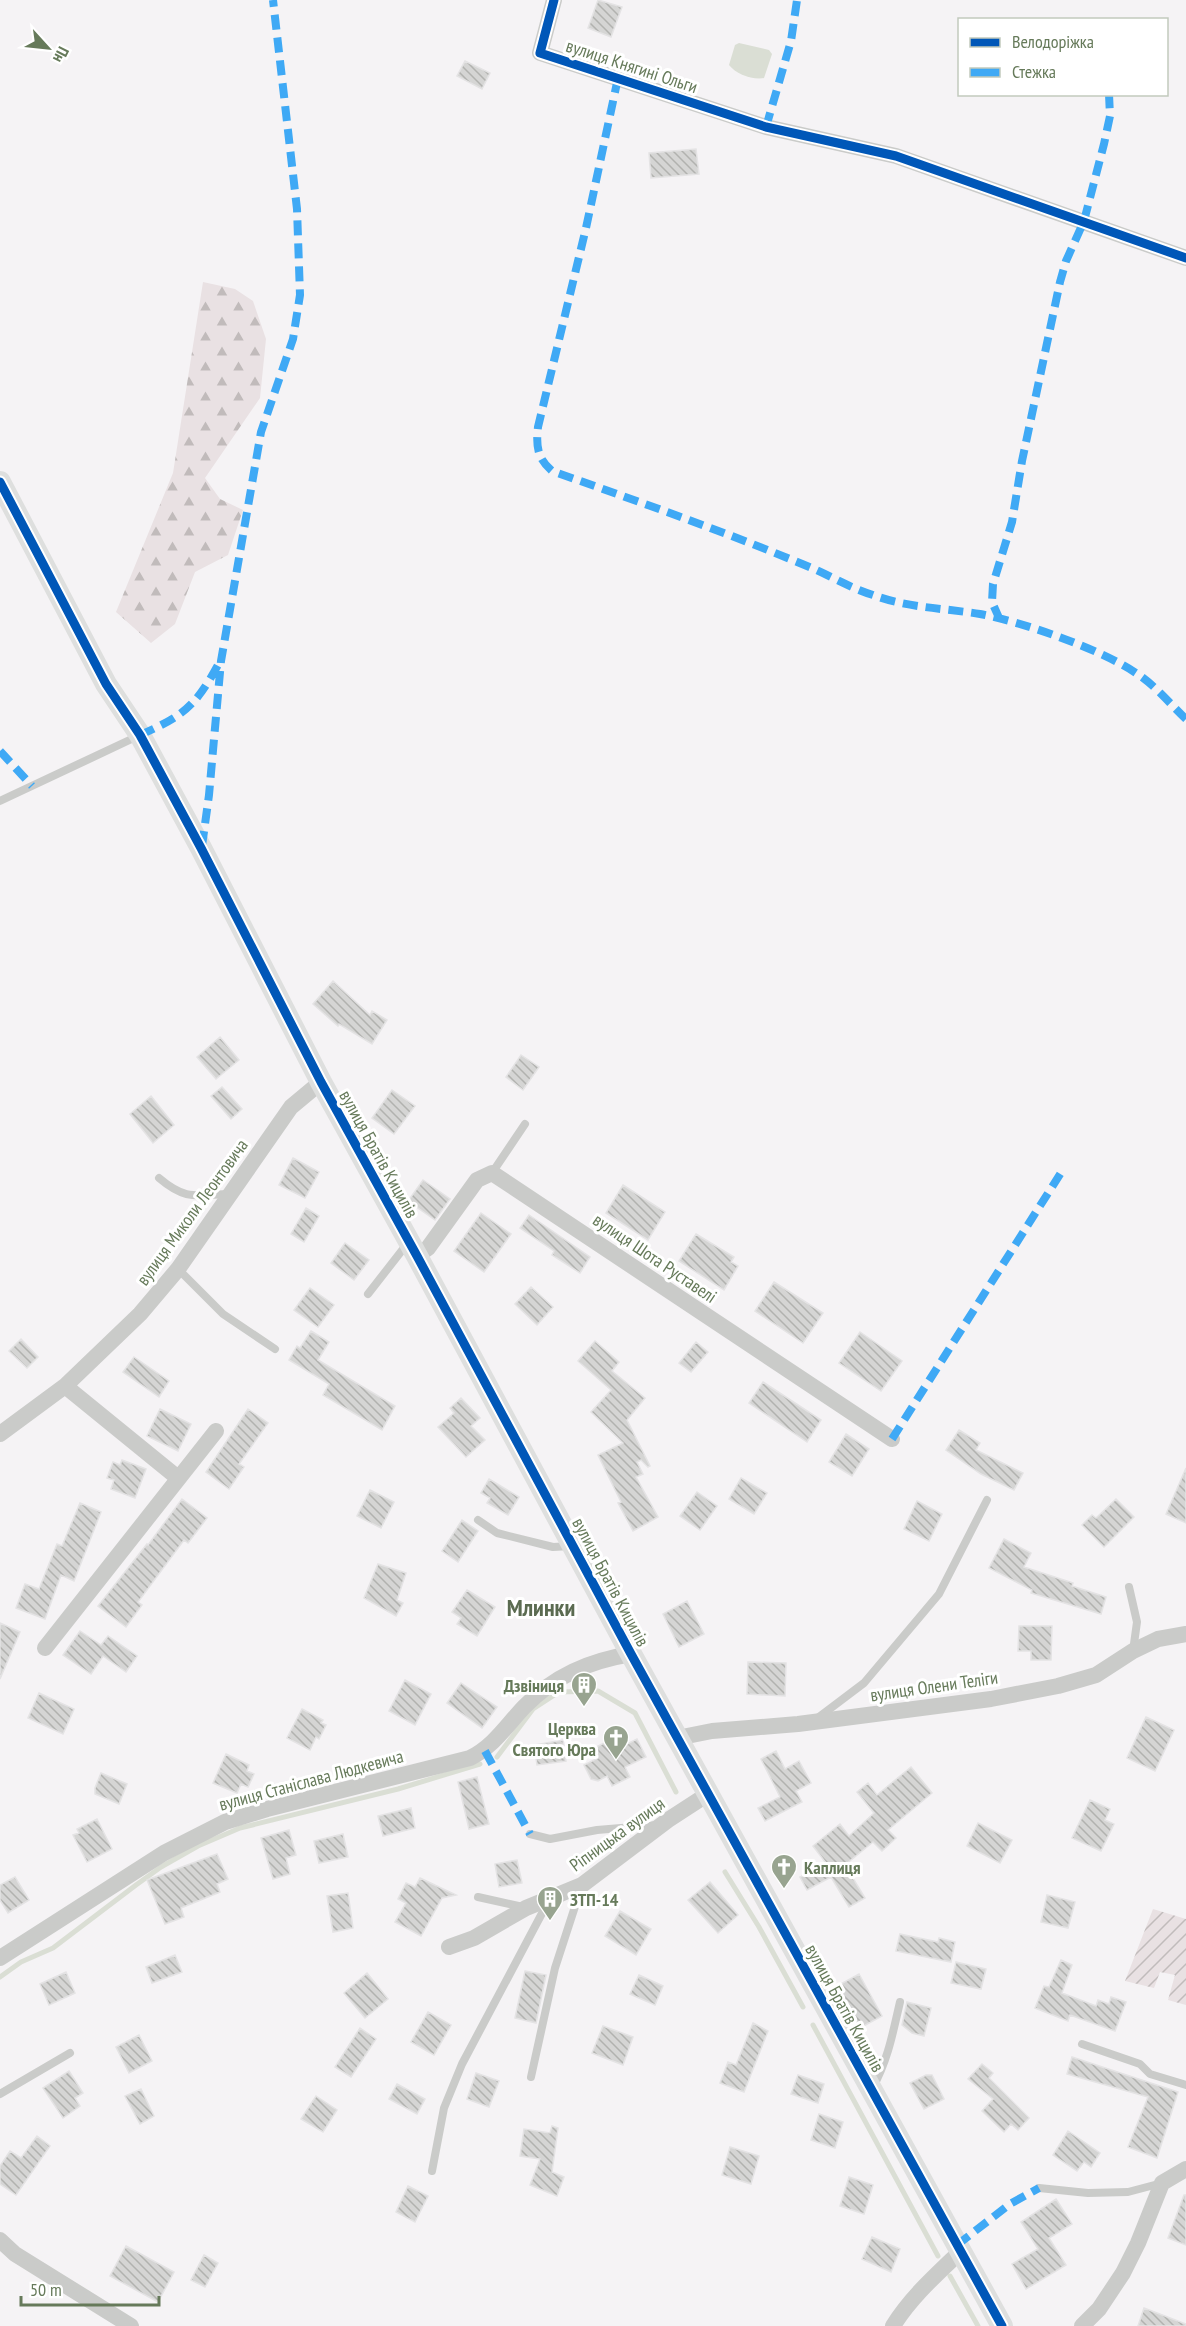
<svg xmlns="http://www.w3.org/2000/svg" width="1186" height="2326" font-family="'PT Sans Narrow',sans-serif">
	<defs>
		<pattern id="forest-firs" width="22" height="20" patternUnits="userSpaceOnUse" patternTransform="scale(1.5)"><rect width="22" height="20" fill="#e9e1e3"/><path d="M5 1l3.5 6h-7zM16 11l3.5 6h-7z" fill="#c1bbbb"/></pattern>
		<pattern id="garden-furrows" width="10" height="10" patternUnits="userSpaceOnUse" patternTransform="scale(1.5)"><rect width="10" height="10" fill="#e9e1e3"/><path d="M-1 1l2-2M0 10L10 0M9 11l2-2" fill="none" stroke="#c1bbbb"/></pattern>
		<pattern id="building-back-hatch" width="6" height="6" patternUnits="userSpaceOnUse" patternTransform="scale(1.5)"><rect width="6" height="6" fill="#d5d5d4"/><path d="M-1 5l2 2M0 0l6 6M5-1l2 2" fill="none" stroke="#b1b2af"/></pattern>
	</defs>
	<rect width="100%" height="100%" fill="#f5f3f5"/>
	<path fill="url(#forest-firs)" d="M 203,282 L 235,289 L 253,301 L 266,339 L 260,398 L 205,478 L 220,499 L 243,510 L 228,555 L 195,572 L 175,624 L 151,643 L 116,612 L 173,473 Z"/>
	<path fill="url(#garden-furrows)" d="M 1153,1909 L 1186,1919 L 1186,2005 L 1168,2000 L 1175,1975 L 1160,1972 L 1154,1988 L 1125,1981 Z"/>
	<path fill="#daded4" d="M 739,43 L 769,50 L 772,54 L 764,78 C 752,80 736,74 729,65 L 735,45 Z"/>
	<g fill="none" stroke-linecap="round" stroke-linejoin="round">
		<path stroke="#daded4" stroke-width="5" d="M 497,1757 L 533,1709 L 559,1692 L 598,1691 L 635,1713 L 676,1792
			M 725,1872 L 759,1927 L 803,2007
			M 0,1977 L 21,1962 L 53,1948 L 136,1885 L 161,1867 L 198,1846 L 240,1828 L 398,1789 L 480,1764
			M 813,2025 L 938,2256
			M 950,2276 L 978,2326"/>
	</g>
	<path fill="url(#building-back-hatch)" stroke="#e4e3e4" stroke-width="1.5" d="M 598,0 L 622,7 L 611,37 L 588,28 Z
		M 465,61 L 490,73 L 482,89 L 457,76 Z
		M 696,149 L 699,174 L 651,178 L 649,153 Z
		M 333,981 L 370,1015 L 372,1011 L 387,1020 L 372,1044 L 339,1024 L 338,1026 L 313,1004 Z
		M 220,1037 L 239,1060 L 216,1079 L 197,1057 Z
		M 521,1055 L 539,1067 L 523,1090 L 506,1077 Z
		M 222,1087 L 242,1109 L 231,1119 L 211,1096 Z
		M 392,1090 L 415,1106 L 394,1134 L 372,1118 Z
		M 151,1096 L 174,1125 L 153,1143 L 130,1114 Z
		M 293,1158 L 319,1172 L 305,1198 L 279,1185 Z
		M 423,1180 L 450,1199 L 435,1220 L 408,1201 Z
		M 623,1185 L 665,1212 L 648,1240 L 606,1213 Z
		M 306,1208 L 319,1216 L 304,1242 L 291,1234 Z
		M 481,1213 L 511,1234 L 484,1272 L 454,1251 Z
		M 529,1215 L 590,1257 L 580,1273 L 552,1255 L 554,1251 L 520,1228 Z
		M 696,1234 L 734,1257 L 731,1262 L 738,1266 L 724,1290 L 679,1261 Z
		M 345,1243 L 369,1260 L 354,1280 L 331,1263 Z
		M 774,1282 L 823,1313 L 803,1343 L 755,1311 Z
		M 531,1287 L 553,1307 L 537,1325 L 515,1304 Z
		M 310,1288 L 334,1305 L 318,1327 L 294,1310 Z
		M 311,1331 L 329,1342 L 318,1360 L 395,1406 L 382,1430 L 323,1395 L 329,1384 L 289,1360 L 297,1346 L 300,1348 Z
		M 860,1332 L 902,1361 L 881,1391 L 839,1363 Z
		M 21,1339 L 38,1357 L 27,1368 L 9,1351 Z
		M 595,1341 L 619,1362 L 612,1371 L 645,1398 L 627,1420 L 650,1466 L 648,1467 L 641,1460 L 637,1462 L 643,1474 L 636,1477 L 658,1517 L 633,1531 L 618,1503 L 621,1502 L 598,1455 L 623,1443 L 591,1412 L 611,1390 L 578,1361 Z
		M 696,1342 L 708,1352 L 691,1372 L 679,1363 Z
		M 134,1357 L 169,1381 L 159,1397 L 123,1372 Z
		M 763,1382 L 821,1420 L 807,1442 L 749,1403 Z
		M 461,1398 L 480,1418 L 471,1426 L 485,1440 L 466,1457 L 438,1427 L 454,1413 L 450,1408 Z
		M 160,1409 L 191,1424 L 178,1451 L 147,1436 Z
		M 248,1409 L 268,1423 L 239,1464 L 244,1467 L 229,1489 L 206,1472 Z
		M 959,1430 L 980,1443 L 976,1450 L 1023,1473 L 1014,1490 L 981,1474 L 946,1450 Z
		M 846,1434 L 869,1449 L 852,1476 L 829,1462 Z
		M 122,1460 L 146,1469 L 135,1498 L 111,1489 L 114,1480 L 107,1478 L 113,1462 L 120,1465 Z
		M 1186,1468 L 1186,1523 L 1166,1514 Z
		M 741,1478 L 767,1493 L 754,1514 L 729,1499 Z
		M 489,1479 L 519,1497 L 508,1515 L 487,1503 L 490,1498 L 481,1493 Z
		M 370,1490 L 394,1502 L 381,1528 L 357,1516 Z
		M 697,1492 L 717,1506 L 700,1530 L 680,1516 Z
		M 182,1499 L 207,1518 L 188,1543 L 184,1540 L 138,1602 L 142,1605 L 126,1627 L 98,1606 L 147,1544 L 148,1545 Z
		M 1116,1499 L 1134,1517 L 1104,1547 L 1082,1525 L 1092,1515 L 1096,1518 Z
		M 917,1501 L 942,1514 L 929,1541 L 904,1529 Z
		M 80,1503 L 101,1512 L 74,1581 L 61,1575 L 45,1619 L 16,1608 L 25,1584 L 39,1589 L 57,1544 L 62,1546 Z
		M 462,1520 L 478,1531 L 458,1562 L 442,1551 Z
		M 1004,1539 L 1031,1553 L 1024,1567 L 1073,1583 L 1072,1586 L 1106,1597 L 1101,1614 L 1031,1593 L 1032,1590 L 989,1568 Z
		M 378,1564 L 406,1573 L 397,1600 L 403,1603 L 396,1616 L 364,1598 Z
		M 467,1590 L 495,1607 L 477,1636 L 457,1624 L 461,1618 L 452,1612 Z
		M 687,1601 L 704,1634 L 679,1647 L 663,1614 Z
		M 0,1623 L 20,1632 L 0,1679 Z
		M 1019,1626 L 1052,1626 L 1051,1660 L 1031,1660 L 1031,1651 L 1018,1651 Z
		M 80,1631 L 101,1645 L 108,1636 L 137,1656 L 126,1672 L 103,1656 L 91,1674 L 63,1655 Z
		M 748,1662 L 786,1663 L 785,1696 L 747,1694 Z
		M 405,1680 L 431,1694 L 415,1725 L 389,1711 Z
		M 461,1683 L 497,1707 L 482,1728 L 447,1703 Z
		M 39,1693 L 74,1709 L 63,1734 L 28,1718 Z
		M 302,1709 L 323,1720 L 321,1723 L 326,1725 L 319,1739 L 316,1737 L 310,1750 L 287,1738 Z
		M 1146,1717 L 1174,1730 L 1155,1771 L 1127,1758 Z
		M 612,1739 L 617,1749 L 637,1739 L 646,1757 L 625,1767 L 630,1777 L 612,1786 L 607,1776 L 598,1781 L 591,1779 L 584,1765 L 598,1758 L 594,1748 Z
		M 563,1740 L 566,1761 L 537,1765 L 534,1745 Z
		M 776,1751 L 785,1769 L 799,1761 L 811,1783 L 796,1791 L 802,1802 L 765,1821 L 758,1808 L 780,1797 L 761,1759 Z
		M 226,1754 L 249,1765 L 247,1771 L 254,1774 L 248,1787 L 241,1784 L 237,1793 L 213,1783 Z
		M 911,1767 L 932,1793 L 888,1830 L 896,1838 L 882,1851 L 873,1842 L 845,1865 L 865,1898 L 849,1907 L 831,1877 L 807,1890 L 800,1877 L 826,1863 L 813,1846 L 840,1824 L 849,1836 L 874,1813 L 857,1792 L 868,1783 L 877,1795 Z
		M 101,1773 L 127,1784 L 119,1804 L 95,1794 L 95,1788 Z
		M 477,1777 L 489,1824 L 469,1829 L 458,1782 Z
		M 1090,1800 L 1110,1809 L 1105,1820 L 1114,1824 L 1101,1851 L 1072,1838 Z
		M 411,1808 L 415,1828 L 383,1836 L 378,1816 Z
		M 97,1819 L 112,1849 L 87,1862 L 73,1835 L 79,1833 L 77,1829 Z
		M 978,1823 L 1012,1840 L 1000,1863 L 967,1846 Z
		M 289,1830 L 296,1855 L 286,1858 L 290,1874 L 273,1879 L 261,1838 Z
		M 343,1834 L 348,1857 L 319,1863 L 314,1841 Z
		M 217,1854 L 228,1879 L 217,1884 L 220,1892 L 181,1908 L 184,1917 L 165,1924 L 147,1880 Z
		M 517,1860 L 522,1883 L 499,1887 L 495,1864 Z
		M 15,1877 L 29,1900 L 8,1913 L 0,1900 L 0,1885 Z
		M 420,1878 L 456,1895 L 442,1898 L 421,1936 L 395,1922 L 406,1903 L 398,1899 L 406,1883 L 415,1887 Z
		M 710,1882 L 738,1915 L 718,1933 L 688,1900 Z
		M 348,1893 L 353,1928 L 333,1932 L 327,1896 Z
		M 1047,1895 L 1075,1902 L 1068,1928 L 1041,1922 Z
		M 620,1911 L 651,1929 L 636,1955 L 605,1936 Z
		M 900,1934 L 938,1942 L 939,1938 L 955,1942 L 951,1962 L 896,1951 Z
		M 175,1955 L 182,1972 L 152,1983 L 146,1967 Z
		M 1061,1960 L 1072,1965 L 1062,1993 L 1096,2006 L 1098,2000 L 1109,2004 L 1111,1997 L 1126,2002 L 1115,2031 L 1070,2015 L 1068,2021 L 1035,2008 L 1044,1986 L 1049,1987 Z
		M 956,1962 L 986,1969 L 981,1989 L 951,1983 Z
		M 525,1971 L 546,1975 L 536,2023 L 515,2018 Z
		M 66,1972 L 75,1993 L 49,2005 L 40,1984 Z
		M 367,1973 L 388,1999 L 365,2018 L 344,1993 Z
		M 859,1974 L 882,2016 L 860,2028 L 837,1986 Z
		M 639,1975 L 663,1986 L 655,2005 L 630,1994 Z
		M 907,2002 L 931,2008 L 924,2036 L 912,2033 L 902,2025 Z
		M 428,2012 L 451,2025 L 434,2055 L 411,2042 Z
		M 753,2023 L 768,2031 L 744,2092 L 720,2083 L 728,2062 L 736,2065 Z
		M 603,2026 L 633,2037 L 623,2065 L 592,2053 Z
		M 360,2028 L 376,2039 L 351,2077 L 335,2067 Z
		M 139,2035 L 152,2061 L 129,2073 L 116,2047 Z
		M 1072,2057 L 1178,2092 L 1157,2158 L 1128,2147 L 1148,2097 L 1067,2074 Z
		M 982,2064 L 993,2073 L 989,2078 L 1029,2118 L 1018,2130 L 1011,2124 L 1004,2132 L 982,2111 L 993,2099 L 968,2079 Z
		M 69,2071 L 83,2093 L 75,2098 L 80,2106 L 63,2118 L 43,2088 Z
		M 476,2073 L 499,2081 L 489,2107 L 467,2099 Z
		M 798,2075 L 824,2084 L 818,2103 L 791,2094 Z
		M 926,2075 L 932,2075 L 944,2099 L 924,2109 L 910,2083 Z
		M 397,2084 L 425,2099 L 417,2114 L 389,2099 Z
		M 141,2089 L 154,2116 L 140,2124 L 125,2096 Z
		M 316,2096 L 337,2110 L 323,2132 L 301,2119 Z
		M 819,2114 L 843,2122 L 835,2148 L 811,2140 Z
		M 552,2126 L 558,2128 L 552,2172 L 564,2177 L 557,2196 L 530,2185 L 540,2159 L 520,2156 L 524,2129 L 550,2133 Z
		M 1068,2131 L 1100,2153 L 1091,2167 L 1084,2162 L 1077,2171 L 1053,2155 Z
		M 37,2136 L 50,2146 L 16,2195 L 0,2184 L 0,2166 L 10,2151 L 21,2158 Z
		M 730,2147 L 759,2156 L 751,2184 L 722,2175 Z
		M 849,2177 L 873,2185 L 864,2214 L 840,2206 Z
		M 408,2186 L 428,2196 L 415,2222 L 396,2212 Z
		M 1184,2195 L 1186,2195 L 1186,2245 L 1168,2238 Z
		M 1056,2199 L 1072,2224 L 1049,2238 L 1066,2265 L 1026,2289 L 1012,2264 L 1038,2249 L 1021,2222 Z
		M 872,2237 L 900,2249 L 891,2272 L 862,2259 Z
		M 126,2246 L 174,2272 L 158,2302 L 110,2276 Z
		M 204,2255 L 218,2263 L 205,2287 L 191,2280 Z
		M 1144,2308 L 1186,2324 L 1186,2326 L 1138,2326 Z"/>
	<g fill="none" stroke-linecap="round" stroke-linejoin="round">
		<path stroke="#cacbc9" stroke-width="8" d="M 0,801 L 138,736
			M 492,1173 L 525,1124
			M 159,1178 C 186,1201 196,1195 230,1194
			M 178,1269 L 223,1314 L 275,1349
			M 368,1294 L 407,1244
			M 478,1520 L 497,1533 L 553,1547 L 571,1546
			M 1129,1587 L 1137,1622 L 1133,1651
			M 819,1717 L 864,1683 L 939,1594 L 987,1500
			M 530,1834 L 550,1839 L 597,1830 L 657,1825
			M 478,1897 L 523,1907
			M 1082,2044 L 1140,2064 L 1150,2074 L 1186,2085
			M 531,2077 L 555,1968 L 582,1885
			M 873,2087 C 888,2060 893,2032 900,2002
			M 0,2094 L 70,2053
			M 432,2171 L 444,2108 L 462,2064 L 548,1902
			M 1039,2188 L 1088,2193 L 1128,2192 L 1162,2183"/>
		<path stroke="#cacbc9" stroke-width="16" d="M 554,0 L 540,53 L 766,127 L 896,156 L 1186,258
			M 417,1256 L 428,1248 L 477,1180 L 492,1173 L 892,1439
			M 65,1386 L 178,1478
			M 0,1434 L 65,1386 L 140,1314 L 178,1269 L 291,1107 L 321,1082
			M 45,1648 L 216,1431
			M 677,1738 L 712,1731 L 798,1724 L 991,1699 L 1058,1686 L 1096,1675 L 1133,1651 L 1158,1639 L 1186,1634
			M 449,1947 L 474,1938 L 526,1908 L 582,1885 L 668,1820 L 708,1794
			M 0,1958 L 164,1853 L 225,1822 L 267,1809 L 470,1758 C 494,1746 506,1726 524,1707 C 554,1676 589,1661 631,1654
			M 0,2240 L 15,2254 L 131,2326
			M 893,2326 C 911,2297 936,2275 961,2251
			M 1082,2326 L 1099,2309 L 1123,2273 L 1138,2243 L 1162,2183 L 1186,2169"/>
		<path stroke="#dedfde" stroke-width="22" d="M 0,482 L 106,684 L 140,735 L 201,848 L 321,1082 L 417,1256 L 631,1654 L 1002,2326"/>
		<path stroke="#3fa9f5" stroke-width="8" stroke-dasharray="15 8" stroke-linecap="butt" d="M 618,78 L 586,228 L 538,427 C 536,446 537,458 552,471 C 637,501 723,531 807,566 C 829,575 850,588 873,595 C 908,608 943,608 980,614 C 1023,622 1100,649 1136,673 C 1155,685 1170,704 1186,719
			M 766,127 L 791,41 L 797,0
			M 1000,620 L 992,602 L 993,584 L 1012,522 L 1022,461 L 1060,282 L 1066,261 L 1084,221 L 1104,144 L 1110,116 L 1109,94
			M 140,735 C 183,716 195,707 218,665
			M 0,751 L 32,786
			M 202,846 L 209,795 L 221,661 L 261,432 L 293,339 L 300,295 L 297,209 L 273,0
			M 892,1439 L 1064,1168
			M 485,1751 L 530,1834
			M 957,2245 L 1010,2204 L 1039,2188"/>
		<defs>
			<path id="cycleway" d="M 554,0 L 540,53 L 766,127 L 896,156 L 1186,258
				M 0,482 L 106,684 L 140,735 L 201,848 L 321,1082 L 417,1256 L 631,1654 L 1002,2326"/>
		</defs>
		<use href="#cycleway" stroke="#fff" stroke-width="13"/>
		<use href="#cycleway" stroke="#0057b8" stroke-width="9"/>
	</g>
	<defs>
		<symbol id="building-pin" viewBox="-11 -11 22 30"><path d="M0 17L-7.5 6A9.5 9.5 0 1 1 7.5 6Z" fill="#98a490" stroke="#fff"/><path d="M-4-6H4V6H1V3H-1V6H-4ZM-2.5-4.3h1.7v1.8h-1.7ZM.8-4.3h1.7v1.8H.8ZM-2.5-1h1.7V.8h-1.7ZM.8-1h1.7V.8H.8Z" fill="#fff"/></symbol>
		<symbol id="church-pin" viewBox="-11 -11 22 30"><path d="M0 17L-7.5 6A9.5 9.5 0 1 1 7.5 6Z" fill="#98a490" stroke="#fff"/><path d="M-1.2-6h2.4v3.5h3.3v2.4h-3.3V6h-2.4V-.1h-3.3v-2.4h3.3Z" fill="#fff"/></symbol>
	</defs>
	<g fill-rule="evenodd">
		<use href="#building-pin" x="569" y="1670" width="30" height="40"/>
		<use href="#church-pin" x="601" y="1723" width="30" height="40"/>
		<use href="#church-pin" x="769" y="1852" width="30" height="40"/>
		<use href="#building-pin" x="535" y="1884" width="30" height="40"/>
	</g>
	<g text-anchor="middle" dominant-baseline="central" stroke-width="6" stroke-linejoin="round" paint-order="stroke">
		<g font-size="18" fill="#667a5a" stroke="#fff">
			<text transform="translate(632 66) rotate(18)">вулиця Княгині Ольги</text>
			<text transform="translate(379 1154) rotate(61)">вулиця Братів Кицилів</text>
			<text transform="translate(192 1212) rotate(-54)">вулиця Миколи Леонтовича</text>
			<text transform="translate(655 1258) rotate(34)">вулиця Шота Руставелі</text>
			<text transform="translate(611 1582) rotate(62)">вулиця Братів Кицилів</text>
			<text transform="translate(934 1686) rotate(-8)">вулиця Олени Теліги</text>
			<text transform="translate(311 1780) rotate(-15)">вулиця Станіслава Людкевича</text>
			<text transform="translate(617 1834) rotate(-36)">Ріпницька вулиця</text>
			<text transform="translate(845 2008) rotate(61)">вулиця Братів Кицилів</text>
		</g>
		<g font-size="18" font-weight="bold" fill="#667a5a" stroke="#fff" text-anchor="end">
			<text x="564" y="1685">Дзвіниця</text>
			<text x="596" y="1728">Церква<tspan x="596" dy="21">Святого Юра</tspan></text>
			<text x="804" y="1867" text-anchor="start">Каплиця</text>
			<text x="570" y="1899" text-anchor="start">ЗТП-14</text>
		</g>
		<g font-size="24" font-weight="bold" fill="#5b6b51" stroke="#fff">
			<text x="541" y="1607">Млинки</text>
		</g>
	</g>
	<rect x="958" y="18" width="210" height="78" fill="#ffffff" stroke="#c2cabd" stroke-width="1.5"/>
	<rect x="970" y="38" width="30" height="9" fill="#0057b8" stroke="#c2cabd" stroke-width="1.5"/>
	<text x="1012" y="48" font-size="18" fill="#667a5a">Велодоріжка</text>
	<rect x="970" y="68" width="30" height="9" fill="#3fa9f5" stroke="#c2cabd" stroke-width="1.5"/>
	<text x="1012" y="78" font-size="18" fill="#667a5a">Стежка</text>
	<g transform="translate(48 48) rotate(117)" stroke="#ffffff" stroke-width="4.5" paint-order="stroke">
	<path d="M0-4.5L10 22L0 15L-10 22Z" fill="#667a5a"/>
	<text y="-9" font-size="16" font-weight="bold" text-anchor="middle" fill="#667a5a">Пн</text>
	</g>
	<path d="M21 2296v9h138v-9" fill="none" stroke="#667a5a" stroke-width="3"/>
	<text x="30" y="2296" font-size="18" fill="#667a5a" stroke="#ffffff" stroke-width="4.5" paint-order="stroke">50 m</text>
</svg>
